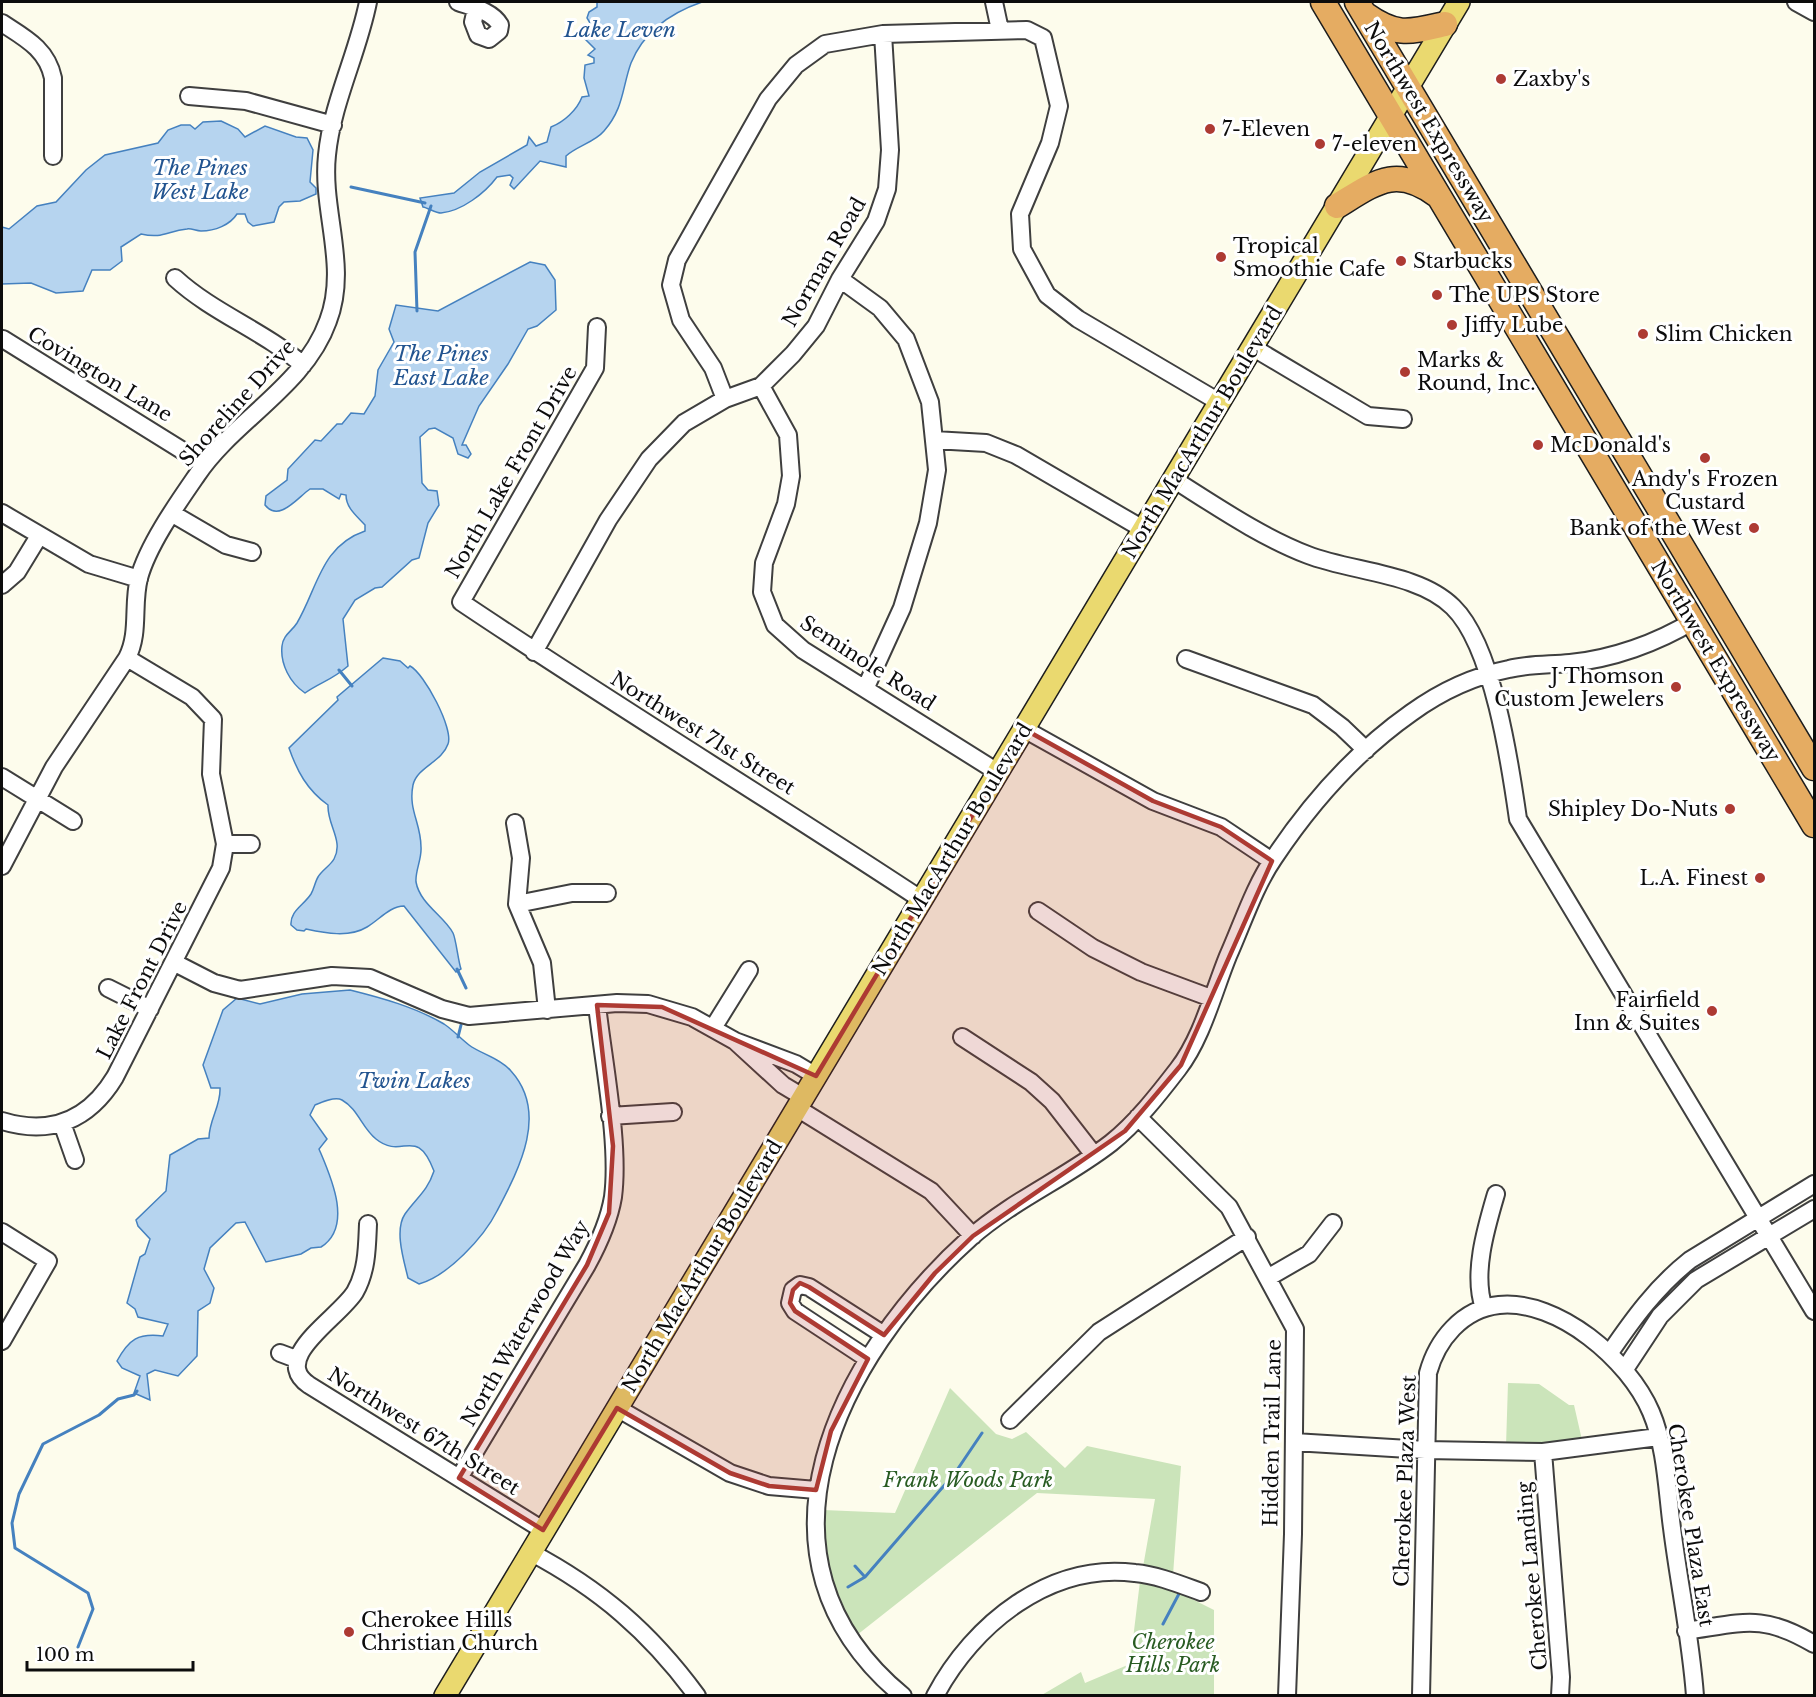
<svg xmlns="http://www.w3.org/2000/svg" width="1816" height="1697" font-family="'Libre Baskerville',serif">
	<rect width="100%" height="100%" fill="#fdfcec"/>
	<path fill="#cbe4ba" d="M 1508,1383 L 1539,1384 L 1569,1405 L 1574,1405 L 1582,1440 L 1506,1446 Z
		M 950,1388 L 996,1434 L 1012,1439 L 1026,1432 L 1065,1468 L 1087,1446 L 1181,1466 L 1173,1575 L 1143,1567 L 1155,1499 L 1037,1493 L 857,1635 L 832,1581 L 827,1560 L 823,1510 L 895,1513 Z
		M 1140,1581 L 1174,1590 L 1214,1610 L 1214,1695 L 1040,1696 L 1081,1672 L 1085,1683 L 1130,1664 Z"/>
	<path fill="#b6d4ef" stroke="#4581bf" stroke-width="1.5" d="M 597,2 L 702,2 C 670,13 644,31 631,63 C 622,88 624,108 604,131 C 595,142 577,146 566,156 L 566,167 L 540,161 L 514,189 L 510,185 L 513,178 L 510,175 L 497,177 C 485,193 462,211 441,213 C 436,213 428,208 423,207 L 420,198 L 454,193 L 480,172 L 527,145 L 529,137 L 536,146 L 547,142 L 551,127 C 564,122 577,110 582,97 L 589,96 L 584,78 L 585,65 L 594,63 L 594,58 L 588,55 L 595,49 L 584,38 L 585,32 L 593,28 L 587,18 L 589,12 L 597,7 Z
		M 221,121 L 238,129 L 245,137 L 265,126 L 296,137 L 307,138 L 313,150 L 310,182 L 316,188 L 316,194 L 300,201 L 284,202 L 279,207 L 274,222 L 253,226 L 248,222 L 245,214 L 237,214 C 230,225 215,231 201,231 C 196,231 191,228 187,229 C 167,231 163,239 141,234 L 121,247 L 122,261 L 110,270 L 92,270 L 83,291 L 56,293 L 31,283 L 2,284 L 2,227 L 9,229 L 37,206 L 56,202 L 86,170 L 105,155 L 158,143 L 168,130 L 181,125 L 190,125 L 195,129 L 203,122 Z
		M 530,262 L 545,265 L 555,280 L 556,310 L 537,326 L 528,329 L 508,364 L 479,406 L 462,445 L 466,445 L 471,454 L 468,458 L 458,454 L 453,438 L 435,428 L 429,429 L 420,437 L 422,483 L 428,490 L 437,491 L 439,505 L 428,523 L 419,558 L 412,560 L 382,587 L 375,588 L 355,600 L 343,619 L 348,666 C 332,680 321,682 305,693 C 290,683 280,664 282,646 C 283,635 292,631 297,623 C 318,587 321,546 365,531 L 365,525 C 357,516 346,508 346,495 L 341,494 L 339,499 L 323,489 L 310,489 C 298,497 279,523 265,505 L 266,496 L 287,480 L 288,469 L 315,440 L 321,441 L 337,424 L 342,424 L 351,413 L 364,414 L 375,396 L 378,370 L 394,342 L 389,329 L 396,305 L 438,311 Z
		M 383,658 L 400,661 L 408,668 L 410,666 C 424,673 454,729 448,744 C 442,762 417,767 413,785 C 408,810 421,823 421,847 C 422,859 415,871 416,882 C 420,904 444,916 453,933 C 456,939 458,960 461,969 L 456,972 L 404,906 C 390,906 379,920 367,927 C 349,938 325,933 306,929 L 304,931 L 297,930 L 291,925 C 290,911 303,906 311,894 C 314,889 315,882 318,877 C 322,870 330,866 334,859 C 344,841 327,825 328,805 C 307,790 297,771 289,748 L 338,700 L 337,697 Z
		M 350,990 C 382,998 415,1007 444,1024 C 453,1030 460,1038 469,1045 C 481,1054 500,1058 511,1071 C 549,1113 519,1169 497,1211 C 484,1237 448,1276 419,1284 L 408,1278 C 404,1261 394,1230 405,1214 C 417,1197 427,1192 434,1171 C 416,1124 403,1161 376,1139 C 362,1128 358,1109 342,1100 C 335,1096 322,1102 315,1105 L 310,1115 L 327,1139 L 319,1149 C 330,1175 354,1226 321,1247 L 311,1248 L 301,1254 L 266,1262 L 245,1222 L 236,1223 L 210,1248 L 204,1269 L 214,1288 L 210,1303 L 198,1311 L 197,1356 L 178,1376 L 155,1370 L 147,1374 L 150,1400 L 134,1393 L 140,1376 L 122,1368 L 117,1361 C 129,1339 138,1333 163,1336 L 168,1324 L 138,1317 L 135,1309 L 127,1303 L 140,1257 L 145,1254 L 150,1239 L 138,1226 L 136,1220 L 166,1191 L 170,1155 L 198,1139 L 209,1138 C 209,1120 221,1106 220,1088 L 211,1088 L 203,1065 L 223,1010 L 237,998 L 260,1004 L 302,994 Z"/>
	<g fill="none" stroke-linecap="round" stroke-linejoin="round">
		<path stroke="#4581bf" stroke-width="3" d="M 351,187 L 425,203
			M 417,311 L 415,252 L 431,206
			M 339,670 L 352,686
			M 457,969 L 466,988
			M 458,1037 L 461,1025
			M 855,1566 L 865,1577
			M 848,1587 L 865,1577 L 955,1473 L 982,1433
			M 1163,1624 L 1181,1590
			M 78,1647 L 93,1609 L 88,1593 L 15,1548 L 12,1523 L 19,1494 L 43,1444 L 99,1415 L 118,1399 L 134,1395 L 137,1391"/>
		<defs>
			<path id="minor" d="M 458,2 C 472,7 492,11 500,25 L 499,31 L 489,39 L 478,35 L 473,22 L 476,9
				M 994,2 L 1000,30
				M 1796,2 L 1814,12
				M 2,23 C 25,38 47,49 53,78 L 53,156
				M 189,96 L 246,101 L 333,125
				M 175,278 C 213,313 264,331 303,365
				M 840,279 L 880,308 L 906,339 L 930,402 L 937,470 L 928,523 L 902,608 L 866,687
				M 597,327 L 595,368 L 461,602 C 613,704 769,799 922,900
				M 3,339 L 204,464
				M 1252,347 L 1368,416 L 1403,419
				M 761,386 L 788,435 L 791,476 L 786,504 L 764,563 L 762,592 L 775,625 L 803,650 L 999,773
				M 725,399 L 713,368 L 681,320 L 671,285 L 677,260 L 768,99 L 796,65 L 825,44 L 883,34 L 1027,30 L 1043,38 L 1059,106 L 1050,143 L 1020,214 L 1022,249 L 1047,295 L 1078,319 L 1219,402
				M 934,440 L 986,443 L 1016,455 L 1143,529
				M 1173,479 C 1216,506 1261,537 1308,555 C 1352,572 1419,573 1453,607 C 1493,646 1510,763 1518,819 L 1814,1311
				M 2,513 L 89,564 L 139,579
				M 173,514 L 226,545 L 252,552
				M 2,585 L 17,572 L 39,536
				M 534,652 L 608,520 L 649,459 L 684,423 L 725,399 L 761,386 L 793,354 L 816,326 L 840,279 L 876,221 L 887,189 L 890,150 L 883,34
				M 1186,659 L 1313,705 L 1342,727 L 1366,750
				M 1024,729 L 1153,801 L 1221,827 L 1272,861
				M 2,777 L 73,821
				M 515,823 L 521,858 L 517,904 L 542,963 L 547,1010
				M 225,844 L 251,844
				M 2,866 L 54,767 L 127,658 C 140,633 132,605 139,578 C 148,545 177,504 197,475 C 234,420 305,386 328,321 C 349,266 321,211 327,155 C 332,103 358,53 368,2
				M 517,904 L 572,893 L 607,893
				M 1038,911 L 1093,948 L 1141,972 L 1211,998
				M 175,963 L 214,983 L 240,990 L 332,976 L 370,978 L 442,1009 L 469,1016 L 617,1003 L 648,1004 L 692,1017 L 735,1041 L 796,1064 L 816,1076
				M 108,988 L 150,1009
				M 713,1028 L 749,970
				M 962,1037 L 1031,1082 L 1052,1101 L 1094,1155
				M 735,1041 L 783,1085 L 803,1097
				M 797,1108 L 931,1191 L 973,1236
				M 610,1116 L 673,1112
				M 1138,1117 L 1229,1207 L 1295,1329 L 1293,1534 L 1287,1696
				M 2,1121 C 51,1136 89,1120 115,1077 L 221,868 L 225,844 L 211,774 L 213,719 L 192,697 L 127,658
				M 62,1123 L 75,1160
				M 368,1224 C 367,1248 367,1271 355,1292 C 339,1318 269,1358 309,1385 L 543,1530
				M 2,1232 L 48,1261 L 2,1341
				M 1269,1277 L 1309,1254 L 1333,1223
				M 1484,1308 C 1472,1274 1486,1228 1496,1194
				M 280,1353 L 296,1359
				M 1609,1354 C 1633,1319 1656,1287 1690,1260 L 1814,1184
				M 868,1359 L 795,1311 L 790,1303 L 793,1290 L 800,1285 L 809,1287 L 884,1335
				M 1625,1369 L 1660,1316 L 1696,1280 L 1814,1209
				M 617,1408 L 730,1473 L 769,1486 L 816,1490
				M 1010,1420 L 1099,1332 L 1247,1237
				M 1294,1442 L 1425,1450 L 1543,1452 L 1658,1437
				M 1543,1452 L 1561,1677 L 1560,1696
				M 459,1478 L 587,1265 C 599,1243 609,1221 613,1197 C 620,1144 603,1060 597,1005
				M 530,1552 C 600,1589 650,1632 697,1696
				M 1686,1631 C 1743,1623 1762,1613 1814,1644
				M 903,1696 C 735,1557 839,1356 970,1238 C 1013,1200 1066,1178 1111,1143 C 1136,1123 1158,1095 1178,1069 C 1202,1038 1213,993 1228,956 C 1242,925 1254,887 1274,858 C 1310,804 1357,751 1411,713 C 1440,692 1474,676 1509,669 C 1529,664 1549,665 1570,663 C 1612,659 1657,643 1693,621
				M 935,1696 C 973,1624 1050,1562 1135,1573 C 1157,1575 1179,1584 1201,1592
				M 1421,1696 L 1428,1373 C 1437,1340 1462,1309 1499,1305 C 1558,1299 1629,1360 1651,1412 C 1666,1447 1667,1491 1672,1528 C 1679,1584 1691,1640 1695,1696"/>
			<path id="major" d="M 445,1696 L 1459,2"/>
			<path id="highway" d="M 1323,2 L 1814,825
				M 1357,2 L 1814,768
				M 1366,15 C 1397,37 1410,32 1445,24
				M 1337,206 C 1376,182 1396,165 1437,195"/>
		</defs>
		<use href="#minor" stroke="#3f3f3f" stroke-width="20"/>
		<use href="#major" stroke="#1d1d1d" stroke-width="24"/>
		<use href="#highway" stroke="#1d1d1d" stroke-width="27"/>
		<use href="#minor" stroke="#fff" stroke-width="16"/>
		<use href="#major" stroke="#ead96f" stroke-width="21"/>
		<use href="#highway" stroke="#e5ac62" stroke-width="24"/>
	</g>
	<path fill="#ad3a33" fill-opacity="0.2" stroke="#ad3a33" stroke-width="4.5" stroke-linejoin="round" d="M 1024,729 L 1153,801 L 1221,827 L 1272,861 L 1181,1065 L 1125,1131 L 973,1236 L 935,1273 L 884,1335 L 809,1287 L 800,1283 L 793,1290 L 790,1303 L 795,1311 L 868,1359 L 831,1431 L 816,1490 L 769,1486 L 730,1473 L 617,1408 L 543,1530 L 459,1478 L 587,1265 L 609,1213 L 613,1146 L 597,1005 L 662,1007 L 816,1076 Z"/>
	<g fill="#ad3a33" stroke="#fff" stroke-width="2">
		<circle cx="1501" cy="79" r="6"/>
		<circle cx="1210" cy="129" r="6"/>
		<circle cx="1320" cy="144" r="6"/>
		<circle cx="1221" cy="257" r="6"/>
		<circle cx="1401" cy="261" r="6"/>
		<circle cx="1437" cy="295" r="6"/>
		<circle cx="1452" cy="325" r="6"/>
		<circle cx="1643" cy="334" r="6"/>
		<circle cx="1405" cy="372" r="6"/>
		<circle cx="1538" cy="445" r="6"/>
		<circle cx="1705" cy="458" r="6"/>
		<circle cx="1754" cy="528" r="6"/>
		<circle cx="1676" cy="687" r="6"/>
		<circle cx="1730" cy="809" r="6"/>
		<circle cx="1760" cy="878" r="6"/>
		<circle cx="1712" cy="1011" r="6"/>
		<circle cx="349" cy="1632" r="6"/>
	</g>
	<g text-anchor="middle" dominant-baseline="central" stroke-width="6" stroke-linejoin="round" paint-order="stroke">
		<g font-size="20" fill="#0c0c0c" stroke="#fff" text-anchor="start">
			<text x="1513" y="79">Zaxby's</text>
			<text x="1222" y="129">7-Eleven</text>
			<text x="1332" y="144">7-eleven</text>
			<text x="1233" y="246">Tropical<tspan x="1233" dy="23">Smoothie Cafe</tspan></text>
			<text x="1413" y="261">Starbucks</text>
			<text x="1449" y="295">The UPS Store</text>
			<text x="1464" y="325">Jiffy Lube</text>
			<text x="1655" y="334">Slim Chicken</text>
			<text x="1417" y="360">Marks &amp;<tspan x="1417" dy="23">Round, Inc.</tspan></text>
			<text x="1550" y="445">McDonald's</text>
			<text x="1705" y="479" text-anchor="middle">Andy's Frozen<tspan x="1705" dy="23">Custard</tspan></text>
			<text x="1742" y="528" text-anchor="end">Bank of the West</text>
			<text x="1664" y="676" text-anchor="end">J Thomson<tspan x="1664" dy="23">Custom Jewelers</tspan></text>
			<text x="1718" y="809" text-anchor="end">Shipley Do-Nuts</text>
			<text x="1748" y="878" text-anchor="end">L.A. Finest</text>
			<text x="1700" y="1000" text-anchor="end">Fairfield<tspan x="1700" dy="23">Inn &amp; Suites</tspan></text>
			<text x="361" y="1620">Cherokee Hills<tspan x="361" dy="23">Christian Church</tspan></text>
		</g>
		<g font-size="20" fill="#0c0c0c" stroke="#fff">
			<text transform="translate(1429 122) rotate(59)">Northwest Expressway</text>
			<text transform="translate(824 262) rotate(-60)">Norman Road</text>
			<text transform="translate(100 374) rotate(31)">Covington Lane</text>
			<text transform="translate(237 403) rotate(-48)">Shoreline Drive</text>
			<text transform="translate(1202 432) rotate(-59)">North MacArthur Boulevard</text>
			<text transform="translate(511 472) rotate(-60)">North Lake Front Drive</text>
			<text transform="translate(1716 661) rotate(59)">Northwest Expressway</text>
			<text transform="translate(868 663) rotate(33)">Seminole Road</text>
			<text transform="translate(703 733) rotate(32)">Northwest 71st Street</text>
			<text transform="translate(952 849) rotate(-59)">North MacArthur Boulevard</text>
			<text transform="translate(142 980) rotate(-63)">Lake Front Drive</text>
			<text transform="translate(702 1266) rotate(-59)">North MacArthur Boulevard</text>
			<text transform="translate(525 1323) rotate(-60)">North Waterwood Way</text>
			<text transform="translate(424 1431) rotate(32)">Northwest 67th Street</text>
			<text transform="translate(1272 1433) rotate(-89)">Hidden Trail Lane</text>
			<text transform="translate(1405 1481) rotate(-88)">Cherokee Plaza West</text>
			<text transform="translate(1691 1525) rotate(81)">Cherokee Plaza East</text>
			<text transform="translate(1532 1576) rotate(-95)">Cherokee Landing</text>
		</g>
		<g font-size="20" font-style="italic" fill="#295c23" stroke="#fff">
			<text x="968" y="1480">Frank Woods Park</text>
			<text x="1173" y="1642">Cherokee<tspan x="1173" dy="23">Hills Park</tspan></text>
		</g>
		<g font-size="21" font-style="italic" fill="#225490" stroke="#fff">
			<text x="620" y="30">Lake Leven</text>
			<text x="200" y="168">The Pines<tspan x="200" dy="24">West Lake</tspan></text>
			<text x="441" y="354">The Pines<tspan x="441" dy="24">East Lake</tspan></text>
			<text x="414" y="1081">Twin Lakes</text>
		</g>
	</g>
	<rect width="1816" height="1697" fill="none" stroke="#0c0c0c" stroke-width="6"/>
	<path d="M27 1661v9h166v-9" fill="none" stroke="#0c0c0c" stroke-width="3"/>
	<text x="36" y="1661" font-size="18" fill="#0c0c0c" stroke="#ffffff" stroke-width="4.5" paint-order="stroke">100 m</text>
</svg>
